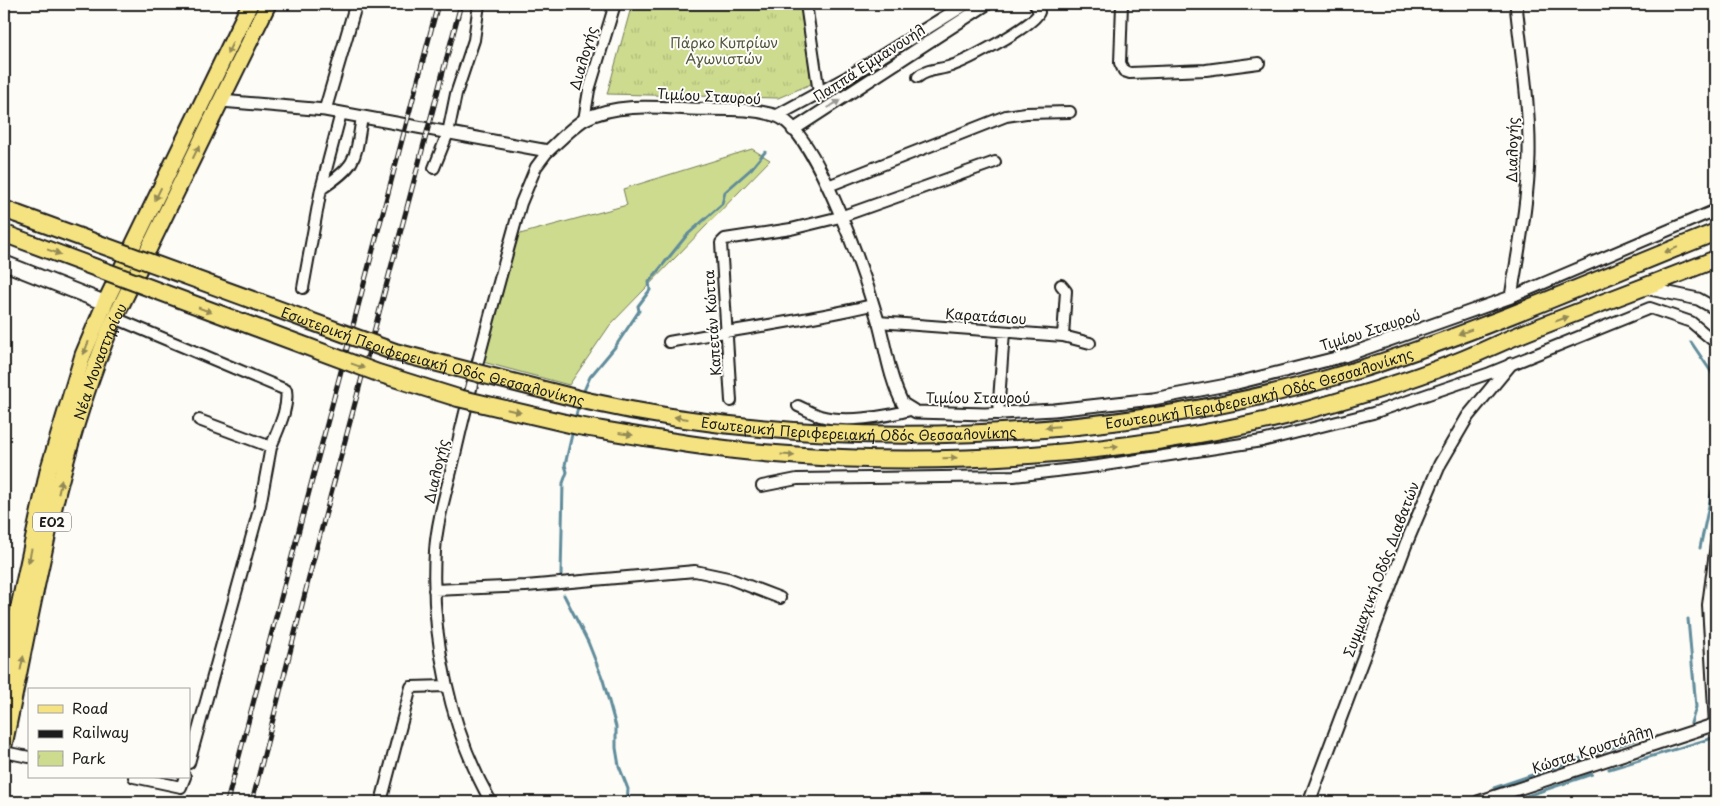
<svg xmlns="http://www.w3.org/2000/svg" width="1720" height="806" font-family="'Playpen Sans',sans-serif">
	<defs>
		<pattern id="park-tufts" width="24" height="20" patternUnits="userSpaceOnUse" patternTransform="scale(1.25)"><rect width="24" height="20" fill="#cddb8e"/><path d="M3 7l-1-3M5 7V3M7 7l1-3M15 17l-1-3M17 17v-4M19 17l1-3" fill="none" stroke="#afbb7a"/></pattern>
	</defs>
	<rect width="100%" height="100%" fill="#fdfcf7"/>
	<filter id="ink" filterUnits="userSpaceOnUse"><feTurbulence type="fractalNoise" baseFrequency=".02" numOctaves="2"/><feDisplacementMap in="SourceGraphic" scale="10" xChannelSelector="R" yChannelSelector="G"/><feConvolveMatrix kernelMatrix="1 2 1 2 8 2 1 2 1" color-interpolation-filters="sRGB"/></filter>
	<g filter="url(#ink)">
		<path fill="#cddb8e" stroke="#747c55" d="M 752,149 L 770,160 L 610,325 L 569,385 L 479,361 L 509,237 L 627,205 L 623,189 Z"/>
		<path fill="url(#park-tufts)" stroke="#747c55" d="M 632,4 L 802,4 L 811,84 L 778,98 L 607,94 Z"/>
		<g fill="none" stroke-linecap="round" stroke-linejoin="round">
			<path stroke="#608c9b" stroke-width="3" d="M 1691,342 L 1716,379
				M 582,395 L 590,377 L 615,347 L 639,311 L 638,306 L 650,290 L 649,282 L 687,235 L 722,204 L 725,192 L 751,169 L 765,152
				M 575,419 L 579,404
				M 1700,548 L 1716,472
				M 561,575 L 563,483 L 567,472 L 565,465 L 573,430
				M 564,595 L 588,642 L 603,680 L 616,727 L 616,748 L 619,766 L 628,789 L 627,802
				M 1688,619 L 1696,707 L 1691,723
				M 1609,769 L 1716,737
				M 1494,788 L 1637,739
				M 1509,802 L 1592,774"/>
			<defs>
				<path id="minor" d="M 806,4 L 819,93
					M 1122,4 L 1120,63 L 1124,71 L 1130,73 L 1206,70 L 1259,63
					M 918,77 C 926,69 940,70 951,66 C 966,61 1036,25 1039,12 L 1035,4
					M 584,120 L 589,90 L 615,4
					M 434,168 L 448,133 L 456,94 L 474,40 L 479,4
					M 828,186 L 1006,116 L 1026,113 L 1070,112
					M 321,189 L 341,113
					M 1061,285 L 1066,291 L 1063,336
					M 303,288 L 321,189 C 358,164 355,160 362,117
					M 1511,297 L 1716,210
					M 115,318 L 286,390 C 289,408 278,429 271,447 L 199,420
					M 878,322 L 1063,336 L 1090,343
					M 669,342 C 737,329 805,321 872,305
					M 731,401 L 721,243 L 725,239 L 791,229 L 840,217 L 995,162
					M 798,406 C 805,409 812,413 820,416 C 845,423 885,417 910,410
					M 998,414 L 1004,332
					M 762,486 L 797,479 L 1014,476 L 1098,466 L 1262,441 L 1373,413 L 1490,373 L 1650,308 L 1691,322 L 1716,343
					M 434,590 L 526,586 L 695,571 L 728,578 L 780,598
					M 1715,725 L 1708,605 L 1716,544
					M 4,752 L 29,757
					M 189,763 L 260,506 L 271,447
					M 134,777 L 181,787 L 185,777
					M 381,802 L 411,687 L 447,686
					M 491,802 C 450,730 430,634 435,551 C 437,519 448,486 455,455 C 474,370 498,286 521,203 L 536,167 L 548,151"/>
				<path id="tertiary" d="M 356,4 L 325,110 L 548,151 C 559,141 572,127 585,119 C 616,103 656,107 690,109 C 717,110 751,107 777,116 C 817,131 867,282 879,324 C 886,350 890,380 903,404 L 916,412 L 985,414 L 1054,410 L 1153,399 L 1237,383 L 1344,356 L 1511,297 C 1518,251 1528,203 1529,156 C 1530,105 1521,54 1516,4
					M 221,101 L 325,110
					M 776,116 L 848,77 L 966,4
					M 793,130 L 987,4
					M 1645,288 L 1698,299 L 1716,309
					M 1309,802 L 1406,544 L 1440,464 L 1468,416 L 1511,364
					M 1478,802 L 1716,724"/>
				<path id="secondary" d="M 4,263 L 105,303"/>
				<g id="primary">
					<path d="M 4,676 L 48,471 L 83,355 L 105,303 L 250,4"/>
					<path id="s1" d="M 4,745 C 34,604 56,457 112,324 L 268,4"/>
				</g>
				<g id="trunk">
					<path d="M 4,209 L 17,214"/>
					<path id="s2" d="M 587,401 C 826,455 1117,443 1351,372 C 1475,334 1595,280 1716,232"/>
					<path d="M 578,426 C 644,437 710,449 776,454 C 943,468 1123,455 1285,416 C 1343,401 1403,383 1459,361 C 1479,353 1499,343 1519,335 C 1584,309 1651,285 1716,259"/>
				</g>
			</defs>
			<use href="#minor" stroke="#1c1c1c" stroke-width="14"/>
			<use href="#tertiary" stroke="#1c1c1c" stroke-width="15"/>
			<use href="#secondary" stroke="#1c1c1c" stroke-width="18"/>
			<use href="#primary" stroke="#1c1c1c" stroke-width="19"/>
			<use href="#trunk" stroke="#1c1c1c" stroke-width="20"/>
			<use href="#minor" stroke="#fdfcf7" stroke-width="10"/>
			<use href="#tertiary" stroke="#fdfcf7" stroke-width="11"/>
			<use href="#secondary" stroke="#fdfcf7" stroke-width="14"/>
			<use href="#primary" stroke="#f5e382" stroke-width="15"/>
			<use href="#trunk" stroke="#f5e382" stroke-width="16"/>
			<defs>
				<path id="rail" d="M 227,802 L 438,4
					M 252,802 L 316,550 L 461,4"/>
			</defs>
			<use href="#rail" stroke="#1c1c1c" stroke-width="5"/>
			<use href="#rail" stroke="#fdfcf7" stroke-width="3" stroke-dasharray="9" stroke-linecap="butt"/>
			<defs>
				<g id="trunk-bridge">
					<path id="s3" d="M 17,214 L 395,352 L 587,401"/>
					<path d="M 8,235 L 378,373 L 458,398 L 578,426"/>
				</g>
			</defs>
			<use href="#trunk-bridge" stroke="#1c1c1c" stroke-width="20" stroke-linecap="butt"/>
			<use href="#trunk-bridge" stroke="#f5e382" stroke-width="16"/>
		</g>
		<defs><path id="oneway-solid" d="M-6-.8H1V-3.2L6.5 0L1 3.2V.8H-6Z" transform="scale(1.25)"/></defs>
		<g fill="#938954">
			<use href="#oneway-solid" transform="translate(230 48) rotate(115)"/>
			<use href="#oneway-solid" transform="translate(196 152) rotate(-64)"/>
			<use href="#oneway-solid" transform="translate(158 194) rotate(116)"/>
			<use href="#oneway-solid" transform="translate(1671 250) rotate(158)"/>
			<use href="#oneway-solid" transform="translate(54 252) rotate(20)"/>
			<use href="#oneway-solid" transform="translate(205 310) rotate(21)"/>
			<use href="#oneway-solid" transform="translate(1562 319) rotate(-21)"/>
			<use href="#oneway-solid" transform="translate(1465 332) rotate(160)"/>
			<use href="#oneway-solid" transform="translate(86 348) rotate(112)"/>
			<use href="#oneway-solid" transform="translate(358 366) rotate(20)"/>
			<use href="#oneway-solid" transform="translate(514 411) rotate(13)"/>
			<use href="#oneway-solid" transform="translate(681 418) rotate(-172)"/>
			<use href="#oneway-solid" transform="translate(1052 427) rotate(175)"/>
			<use href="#oneway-solid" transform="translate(626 434) rotate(8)"/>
			<use href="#oneway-solid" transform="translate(1112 447) rotate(-6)"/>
			<use href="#oneway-solid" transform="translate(788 455) rotate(3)"/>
			<use href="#oneway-solid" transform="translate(950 458) rotate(-2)"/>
			<use href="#oneway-solid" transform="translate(60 487) rotate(-77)"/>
			<use href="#oneway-solid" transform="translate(30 556) rotate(102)"/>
			<use href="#oneway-solid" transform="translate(22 663) rotate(-78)"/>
		</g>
		<use fill="#989794" href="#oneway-solid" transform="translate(834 104) rotate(-32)"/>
	</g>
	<g text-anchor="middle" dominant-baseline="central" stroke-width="4" stroke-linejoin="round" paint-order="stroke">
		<rect fill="#fdfcf7" stroke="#605f5e" stroke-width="1" x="33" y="512.5" width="38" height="19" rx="4"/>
		<g font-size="12" font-weight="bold" fill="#1c1c1c">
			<text x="52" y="522">ΕΟ2</text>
		</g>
		<g font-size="14" fill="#51553e" stroke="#fdfcf7">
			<text x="724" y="42">Πάρκο Κυπρίων<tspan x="724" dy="16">Αγωνιστών</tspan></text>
		</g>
		<g font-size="14" fill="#1c1c1c" stroke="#fdfcf7">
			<text transform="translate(583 58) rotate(-74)">Διαλογής</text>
			<text transform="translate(869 63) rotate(-33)">Παππά Εμμανουήλ</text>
			<text transform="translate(709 96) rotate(3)">Τιμίου Σταυρού</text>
			<text transform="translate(1512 150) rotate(-89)">Διαλογής</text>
			<text transform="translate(986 316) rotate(4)">Καρατάσιου</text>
			<text transform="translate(712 323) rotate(-94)">Καπετάν Κώττα</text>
			<text transform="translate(1370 330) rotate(-18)">Τιμίου Σταυρού</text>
			<text stroke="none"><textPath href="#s3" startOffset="440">Εσωτερική Περιφερειακή Οδός Θεσσαλονίκης</textPath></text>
			<text stroke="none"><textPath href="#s1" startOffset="396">Νέα Μοναστηρίου</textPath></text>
			<text stroke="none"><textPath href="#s2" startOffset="679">Εσωτερική Περιφερειακή Οδός Θεσσαλονίκης</textPath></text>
			<text x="978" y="397">Τιμίου Σταυρού</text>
			<text stroke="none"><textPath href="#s2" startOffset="274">Εσωτερική Περιφερειακή Οδός Θεσσαλονίκης</textPath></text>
			<text transform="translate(436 471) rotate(-77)">Διαλογής</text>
			<text transform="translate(1381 569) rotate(-69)">Συμμαχική Οδός Διαβατών</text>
			<text transform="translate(1592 749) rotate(-18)">Κώστα Κρυστάλλη</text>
		</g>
	</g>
	<rect width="1720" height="806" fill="none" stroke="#fdfcf7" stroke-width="20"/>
	<rect x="10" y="10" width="1700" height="786" fill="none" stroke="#1c1c1c" stroke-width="2" filter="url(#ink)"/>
	<rect x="28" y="688" width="162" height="90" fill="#fdfcf7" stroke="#a3a29f"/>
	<rect x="38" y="705" width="25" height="8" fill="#f5e382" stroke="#a3a29f"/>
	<text x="72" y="714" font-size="15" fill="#1c1c1c">Road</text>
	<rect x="38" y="730" width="25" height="8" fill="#1c1c1c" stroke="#a3a29f"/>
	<text x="72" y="738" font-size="15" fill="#1c1c1c">Railway</text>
	<rect x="38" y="751" width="25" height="15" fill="url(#park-tufts)" stroke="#a3a29f"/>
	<text x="72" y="764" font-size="15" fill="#1c1c1c">Park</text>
</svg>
